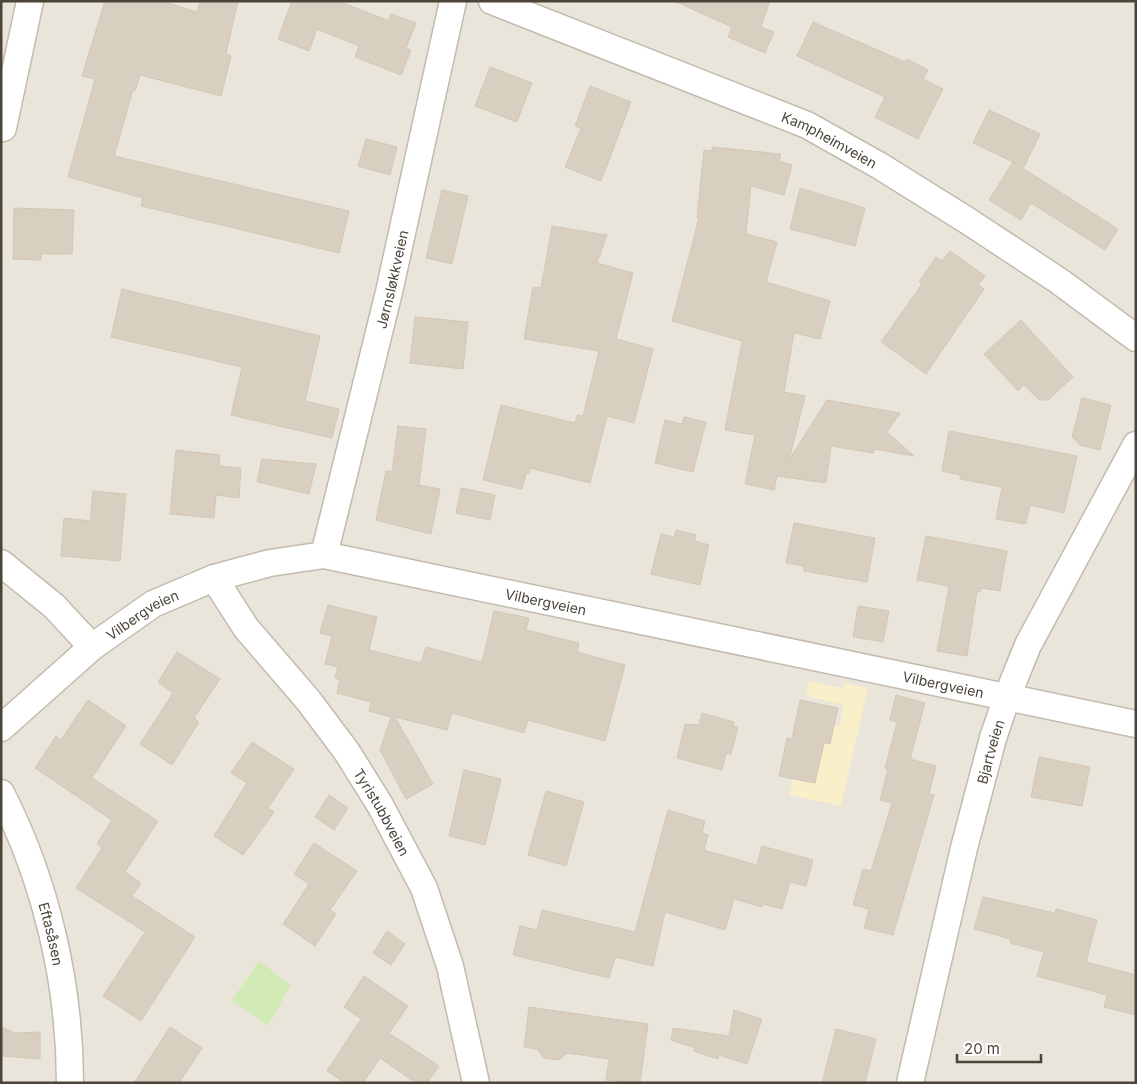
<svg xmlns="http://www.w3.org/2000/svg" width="1137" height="1084" font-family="Inter,sans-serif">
	<rect width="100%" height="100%" fill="#f6f3ec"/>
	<path fill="#eae5da" d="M 1,1 L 1136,1 L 1136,1083 L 1,1083 Z"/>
	<path fill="#d2eab5" d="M 259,961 L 291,985 L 268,1026 L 232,1000 Z"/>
	<path fill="#f9efc9" d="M 809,681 L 843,688 L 845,683 L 868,688 L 841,806 L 789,795 L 793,779 L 815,783 L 824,743 L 834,726 L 839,726 L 844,705 L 806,696 Z"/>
	<path fill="#d8cfc1" stroke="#d3c7b4" d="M 105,1 L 162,1 L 197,12 L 200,1 L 238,1 L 226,54 L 231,56 L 221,96 L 140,75 L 135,91 L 133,90 L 114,156 L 349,211 L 339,253 L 141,206 L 143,198 L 68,177 L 95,79 L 82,76 Z
		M 292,1 L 338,1 L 389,21 L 391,14 L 416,23 L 406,48 L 411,50 L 401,75 L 355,57 L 359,46 L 317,29 L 309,51 L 278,39 Z
		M 674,1 L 770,1 L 761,27 L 774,32 L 765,53 L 728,37 L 732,27 Z
		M 813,22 L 905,62 L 907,59 L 928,70 L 923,79 L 943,89 L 918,139 L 875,117 L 885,97 L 797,56 Z
		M 490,67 L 532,83 L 517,122 L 475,106 Z
		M 590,86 L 631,102 L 601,181 L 565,167 L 581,128 L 575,126 Z
		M 989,110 L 1040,134 L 1024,167 L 973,143 Z
		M 366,139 L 397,147 L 390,175 L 358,166 Z
		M 712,147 L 781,154 L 779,161 L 792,165 L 784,195 L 751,186 L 746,234 L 777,242 L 766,282 L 830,301 L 820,339 L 794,333 L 784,392 L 805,396 L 789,460 L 827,400 L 900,413 L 887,432 L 914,456 L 874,449 L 873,453 L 831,446 L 826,483 L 777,476 L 774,490 L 745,484 L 755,435 L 725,430 L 742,341 L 672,321 L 699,218 L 697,218 L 704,150 L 712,151 Z
		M 1013,162 L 1118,229 L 1105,250 L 1031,203 L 1021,220 L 989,200 Z
		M 800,188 L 865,208 L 855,246 L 790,229 Z
		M 442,190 L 468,196 L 452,264 L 426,258 Z
		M 14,208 L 74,210 L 72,254 L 41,254 L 41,260 L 13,259 Z
		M 552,226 L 607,235 L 597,263 L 633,273 L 616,339 L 653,349 L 634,423 L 607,416 L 590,483 L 530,468 L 529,473 L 526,473 L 522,489 L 483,480 L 501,405 L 575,423 L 577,415 L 583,416 L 599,351 L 524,339 L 533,287 L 541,288 Z
		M 950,251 L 985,276 L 978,285 L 984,289 L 926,374 L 881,342 L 922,284 L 919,282 L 936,257 L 942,261 Z
		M 122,289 L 320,336 L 305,401 L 339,409 L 332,438 L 231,415 L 242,367 L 111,337 Z
		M 415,317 L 468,322 L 463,369 L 410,363 Z
		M 1021,320 L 1073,377 L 1048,400 L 1039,400 L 1024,385 L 1018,391 L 984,354 Z
		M 1082,398 L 1111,405 L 1100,450 L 1080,445 L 1072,437 Z
		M 684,417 L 706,422 L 693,472 L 655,463 L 665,420 L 682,424 Z
		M 398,426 L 426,429 L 419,485 L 440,489 L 431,534 L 376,520 L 386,471 L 392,472 Z
		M 949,431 L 1077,456 L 1064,513 L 1030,505 L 1026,524 L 996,519 L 1002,487 L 960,479 L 960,475 L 942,471 Z
		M 176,450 L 220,455 L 219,466 L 241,468 L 239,498 L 216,495 L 214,518 L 170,514 Z
		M 262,459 L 316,464 L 309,494 L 257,482 Z
		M 461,488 L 495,495 L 490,520 L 456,513 Z
		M 93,491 L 126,494 L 120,561 L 61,556 L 64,518 L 90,521 Z
		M 794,523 L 875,538 L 867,582 L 804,571 L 804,566 L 786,563 Z
		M 676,530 L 696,535 L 695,541 L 709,545 L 700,585 L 651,574 L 661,534 L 674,537 Z
		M 926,536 L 1007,551 L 1000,591 L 981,588 L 980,592 L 977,591 L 967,656 L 937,651 L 949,586 L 917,580 Z
		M 328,605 L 377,617 L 369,650 L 421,663 L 426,647 L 482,662 L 494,611 L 529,618 L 526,630 L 579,643 L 577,652 L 625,665 L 605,741 L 528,720 L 524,733 L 452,713 L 447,730 L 395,717 L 433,784 L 406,799 L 380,750 L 391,717 L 369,711 L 371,702 L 337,693 L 340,680 L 335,678 L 338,667 L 325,664 L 332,636 L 320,633 Z
		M 858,606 L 889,611 L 883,642 L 853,637 Z
		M 177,652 L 220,679 L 194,718 L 199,722 L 172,765 L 140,744 L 173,693 L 158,682 Z
		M 896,695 L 925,703 L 910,759 L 936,766 L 929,794 L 934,795 L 893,935 L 864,928 L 869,909 L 853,905 L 863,869 L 871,871 L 892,803 L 880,800 L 888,769 L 885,768 L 897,722 L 890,720 Z
		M 88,700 L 126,726 L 92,778 L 158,821 L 125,872 L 141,883 L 132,896 L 195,937 L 141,1021 L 103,996 L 145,932 L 76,888 L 102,848 L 97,844 L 112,820 L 35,768 L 56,736 L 61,740 Z
		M 800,700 L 838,708 L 830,744 L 824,743 L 815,783 L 779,776 L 787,738 L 792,739 Z
		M 702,713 L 734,722 L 733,726 L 738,727 L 731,754 L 726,753 L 722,770 L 677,758 L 685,724 L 699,725 Z
		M 252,742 L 294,769 L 268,808 L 274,812 L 243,855 L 214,836 L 247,783 L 231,773 Z
		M 1039,757 L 1090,767 L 1082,806 L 1031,797 Z
		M 464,770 L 501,779 L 485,845 L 449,836 Z
		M 546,791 L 584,802 L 566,866 L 528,855 Z
		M 329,795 L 348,808 L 334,830 L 315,817 Z
		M 668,810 L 705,821 L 702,833 L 708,835 L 704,850 L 757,865 L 762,846 L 813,860 L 806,886 L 790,882 L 782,909 L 763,904 L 762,907 L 734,899 L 725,930 L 665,912 L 653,966 L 615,957 L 609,978 L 513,955 L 520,926 L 537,930 L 542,910 L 635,932 Z
		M 314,843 L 357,871 L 330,910 L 336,914 L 315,946 L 283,924 L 309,884 L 294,874 Z
		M 983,897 L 1055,913 L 1056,909 L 1097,920 L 1086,962 L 1136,975 L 1136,1015 L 1104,1007 L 1107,995 L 1037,976 L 1044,952 L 1010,943 L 1011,939 L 974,929 Z
		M 387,931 L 405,944 L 391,965 L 373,953 Z
		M 364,976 L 408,1006 L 389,1033 L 439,1066 L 427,1083 L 416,1083 L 380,1058 L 363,1083 L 345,1083 L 327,1071 L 361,1019 L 344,1007 Z
		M 529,1007 L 648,1024 L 640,1083 L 606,1080 L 609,1059 L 567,1053 L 559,1060 L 544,1058 L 537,1049 L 524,1047 Z
		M 734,1010 L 762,1019 L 747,1064 L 719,1055 L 718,1059 L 705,1055 L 694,1051 L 695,1048 L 671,1040 L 673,1028 L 729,1036 Z
		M 1,1027 L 15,1033 L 40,1032 L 40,1059 L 1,1056 Z
		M 170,1027 L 202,1048 L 179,1083 L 134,1083 Z
		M 836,1029 L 876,1039 L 865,1083 L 822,1083 Z"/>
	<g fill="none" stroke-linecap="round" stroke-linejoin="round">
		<defs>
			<g id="minor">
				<path id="s1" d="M 492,1 L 807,125 L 880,166 L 968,221 L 1059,281 L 1136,338"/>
				<path d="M 3,128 L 30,1"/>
				<path id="s2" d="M 324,555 L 389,292 L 453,1"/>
				<path d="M 1,563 L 54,606 L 92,647"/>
				<path id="s3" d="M 214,578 L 246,628 L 308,700 L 347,752 L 380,805 L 424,888 L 450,966 L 476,1083"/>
				<path id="s4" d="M 1,728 L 92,647 L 153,604 L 214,578 L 270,563 L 324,555 L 1136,724"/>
				<path id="s5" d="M 1,793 C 46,881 70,984 70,1083"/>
				<path id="s6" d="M 910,1083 L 964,848 L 993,738 L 1007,697 L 1028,645 L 1136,445"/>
			</g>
		</defs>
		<use href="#minor" stroke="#c2bbae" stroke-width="29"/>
		<use href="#minor" stroke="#fff" stroke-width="26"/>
	</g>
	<g text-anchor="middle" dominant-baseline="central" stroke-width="5" stroke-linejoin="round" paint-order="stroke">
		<g font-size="14" fill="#4b4439" stroke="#fff">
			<text stroke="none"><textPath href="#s1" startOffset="365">Kampheimveien</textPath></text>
			<text stroke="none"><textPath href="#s2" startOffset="284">Jørnsløkkveien</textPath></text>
			<text stroke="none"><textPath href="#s4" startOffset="602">Vilbergveien</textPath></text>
			<text stroke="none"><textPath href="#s4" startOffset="182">Vilbergveien</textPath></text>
			<text stroke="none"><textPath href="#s4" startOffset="1008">Vilbergveien</textPath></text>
			<text stroke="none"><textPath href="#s6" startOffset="341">Bjartveien</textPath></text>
			<text stroke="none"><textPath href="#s3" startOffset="289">Tyristubbveien</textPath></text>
			<text stroke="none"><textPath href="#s5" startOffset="150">Eftasåsen</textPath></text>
		</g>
	</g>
	<rect width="1137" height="1084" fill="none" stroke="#4b4439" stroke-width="5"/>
	<path d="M957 1054v8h84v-8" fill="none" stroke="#4b4439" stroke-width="2.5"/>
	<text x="964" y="1054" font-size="15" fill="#4b4439" stroke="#ffffff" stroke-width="4" paint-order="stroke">20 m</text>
</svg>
